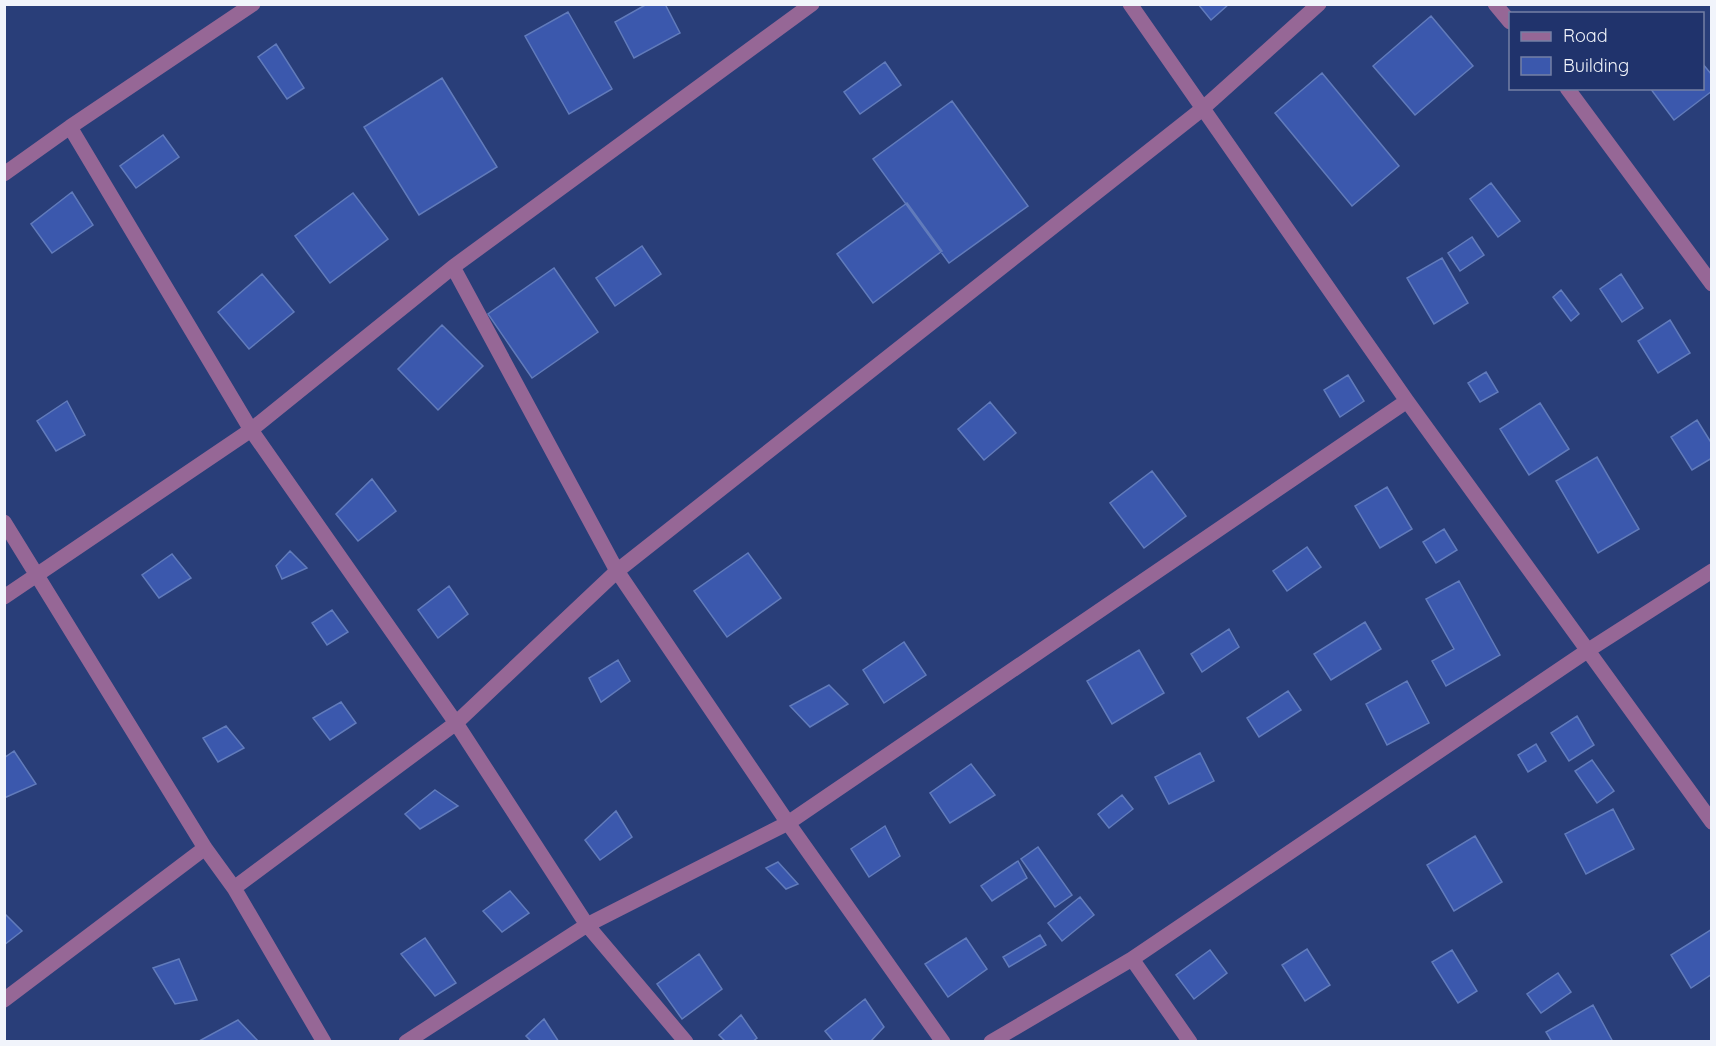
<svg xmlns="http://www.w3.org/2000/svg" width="1716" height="1046" font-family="Quicksand,sans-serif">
	<rect width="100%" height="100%" fill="#293e79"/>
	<path fill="#3b58ad" stroke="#617bbb" stroke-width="1.5" d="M 647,4 L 665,4 L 680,33 L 634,58 L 615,22 Z
		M 1198,4 L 1229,4 L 1211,20 Z
		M 568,12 L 612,89 L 569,114 L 525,36 Z
		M 1431,16 L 1473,66 L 1415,115 L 1373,66 Z
		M 276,44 L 304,88 L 287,99 L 258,57 Z
		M 885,62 L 901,85 L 860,114 L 844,92 Z
		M 1702,63 L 1712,75 L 1712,91 L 1674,120 L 1650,88 L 1702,88 Z
		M 1322,73 L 1399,166 L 1352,206 L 1275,113 Z
		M 442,78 L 497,167 L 419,215 L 364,127 Z
		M 952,101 L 1028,206 L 949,263 L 873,159 Z
		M 163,135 L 179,157 L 136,188 L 120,166 Z
		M 1491,183 L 1520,221 L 1498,237 L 1470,199 Z
		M 72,192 L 93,225 L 52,253 L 31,224 Z
		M 353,193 L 388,239 L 330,283 L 295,236 Z
		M 907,203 L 942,251 L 873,303 L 837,254 Z
		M 1472,237 L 1484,255 L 1460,271 L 1448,253 Z
		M 642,246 L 661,274 L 615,306 L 596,278 Z
		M 1442,258 L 1468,303 L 1434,324 L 1407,278 Z
		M 554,268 L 598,332 L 532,378 L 488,314 Z
		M 262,274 L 294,312 L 249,349 L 218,312 Z
		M 1621,274 L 1643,308 L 1622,322 L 1600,289 Z
		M 1561,290 L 1579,314 L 1571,321 L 1553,297 Z
		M 1670,320 L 1690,353 L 1658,373 L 1638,341 Z
		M 442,325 L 483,366 L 438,410 L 398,369 Z
		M 1486,372 L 1498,392 L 1480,402 L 1468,383 Z
		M 1348,375 L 1364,401 L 1340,417 L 1324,390 Z
		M 67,401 L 85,435 L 56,451 L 37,421 Z
		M 990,402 L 1016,433 L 984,460 L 958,429 Z
		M 1540,403 L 1569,449 L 1529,475 L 1500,429 Z
		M 1697,420 L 1712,444 L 1712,458 L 1692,470 L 1671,437 Z
		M 1597,457 L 1639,529 L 1598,553 L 1556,481 Z
		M 1152,471 L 1186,516 L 1144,548 L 1110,503 Z
		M 372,479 L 396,511 L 358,541 L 336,514 Z
		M 1387,487 L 1412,529 L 1380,548 L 1355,506 Z
		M 1444,529 L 1457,550 L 1436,563 L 1423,542 Z
		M 1307,547 L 1321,567 L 1287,591 L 1273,571 Z
		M 290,551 L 307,568 L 282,579 L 276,566 Z
		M 748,553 L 781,598 L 727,637 L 694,591 Z
		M 172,554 L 191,578 L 159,598 L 142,575 Z
		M 1459,581 L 1500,655 L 1446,686 L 1432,661 L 1454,649 L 1426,599 Z
		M 449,586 L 468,614 L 438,638 L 418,610 Z
		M 332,610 L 348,632 L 327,645 L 312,623 Z
		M 1365,622 L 1381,649 L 1331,680 L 1314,654 Z
		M 1229,629 L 1239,647 L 1202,672 L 1191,654 Z
		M 904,642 L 926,675 L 884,703 L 863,670 Z
		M 1139,650 L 1164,693 L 1112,724 L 1087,681 Z
		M 618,660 L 630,681 L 601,702 L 589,678 Z
		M 1407,681 L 1429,723 L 1387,745 L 1366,704 Z
		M 829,685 L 848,704 L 810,727 L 790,706 Z
		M 1288,691 L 1301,710 L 1259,737 L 1247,718 Z
		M 341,702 L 356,723 L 330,740 L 313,718 Z
		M 1577,716 L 1594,745 L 1569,761 L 1551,733 Z
		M 226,726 L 244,748 L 218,762 L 203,738 Z
		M 1536,744 L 1546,761 L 1528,772 L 1518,755 Z
		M 14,751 L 36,784 L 4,798 L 4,758 Z
		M 1200,753 L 1214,781 L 1169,804 L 1155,777 Z
		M 1592,760 L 1614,791 L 1597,803 L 1575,771 Z
		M 971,764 L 995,795 L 950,823 L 930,793 Z
		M 435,790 L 458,806 L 420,829 L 405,814 Z
		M 1122,795 L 1133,809 L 1109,828 L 1098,814 Z
		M 1613,809 L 1634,849 L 1586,874 L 1565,834 Z
		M 616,811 L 632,837 L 600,860 L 585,840 Z
		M 885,826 L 900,856 L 869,877 L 851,849 Z
		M 1475,836 L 1502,882 L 1454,911 L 1427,865 Z
		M 1038,847 L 1072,895 L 1055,907 L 1021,859 Z
		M 1018,861 L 1027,878 L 992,901 L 981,886 Z
		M 778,862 L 798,884 L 786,889 L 766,868 Z
		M 510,891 L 529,913 L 502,932 L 483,911 Z
		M 1080,897 L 1094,915 L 1062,941 L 1048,923 Z
		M 4,913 L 22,931 L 4,945 Z
		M 1712,929 L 1712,974 L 1691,988 L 1671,955 Z
		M 1040,935 L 1046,945 L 1009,967 L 1003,957 Z
		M 425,938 L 456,983 L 435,996 L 401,954 Z
		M 966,938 L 987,969 L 948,997 L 925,964 Z
		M 1307,949 L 1330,985 L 1305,1001 L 1282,965 Z
		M 1210,950 L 1227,973 L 1194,999 L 1176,975 Z
		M 1452,950 L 1477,991 L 1458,1003 L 1432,962 Z
		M 699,954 L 722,989 L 682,1019 L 657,984 Z
		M 179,959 L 197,1000 L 175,1004 L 153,968 Z
		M 1558,973 L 1571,992 L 1541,1013 L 1527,994 Z
		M 865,999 L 884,1027 L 870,1042 L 834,1042 L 825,1031 Z
		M 1593,1005 L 1613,1042 L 1552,1042 L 1546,1032 Z
		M 741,1015 L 757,1038 L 752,1042 L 726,1042 L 719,1035 Z
		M 544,1019 L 559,1042 L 532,1042 L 526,1036 Z
		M 238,1020 L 259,1042 L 199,1041 Z"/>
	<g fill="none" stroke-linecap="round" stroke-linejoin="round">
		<path stroke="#966796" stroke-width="15" d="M 253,4 L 70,127 L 251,430 L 456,723 L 587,925 L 686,1042
			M 1130,4 L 1407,401 L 1712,822
			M 1495,4 L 1510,22
			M 1567,88 L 1712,284
			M 4,174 L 70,127
			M 453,267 L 617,571 L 788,823 L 943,1042
			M 4,522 L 205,848 L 234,888 L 324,1042
			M 4,597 L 251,430 L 453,267 L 812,4
			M 234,888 L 456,723 L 617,571 L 1201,110 L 1319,4
			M 1132,959 L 1190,1042
			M 4,1000 L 205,848
			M 406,1042 L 587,925 L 788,823 L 1407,401
			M 991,1042 L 1132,959 L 1587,651 L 1712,571"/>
	</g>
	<rect width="1716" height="1046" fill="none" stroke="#f1f4fb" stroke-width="12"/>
	<rect x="1509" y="12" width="195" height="78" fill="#20336c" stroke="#7480a5" stroke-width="1.5"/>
	<rect x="1521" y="32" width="30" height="9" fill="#966796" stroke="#7480a5" stroke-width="1.5"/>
	<text x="1563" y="42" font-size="18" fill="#f1f4fb">Road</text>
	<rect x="1521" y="57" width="30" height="18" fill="#3b58ad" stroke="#7480a5" stroke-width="1.5"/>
	<text x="1563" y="72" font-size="18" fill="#f1f4fb">Building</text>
</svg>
